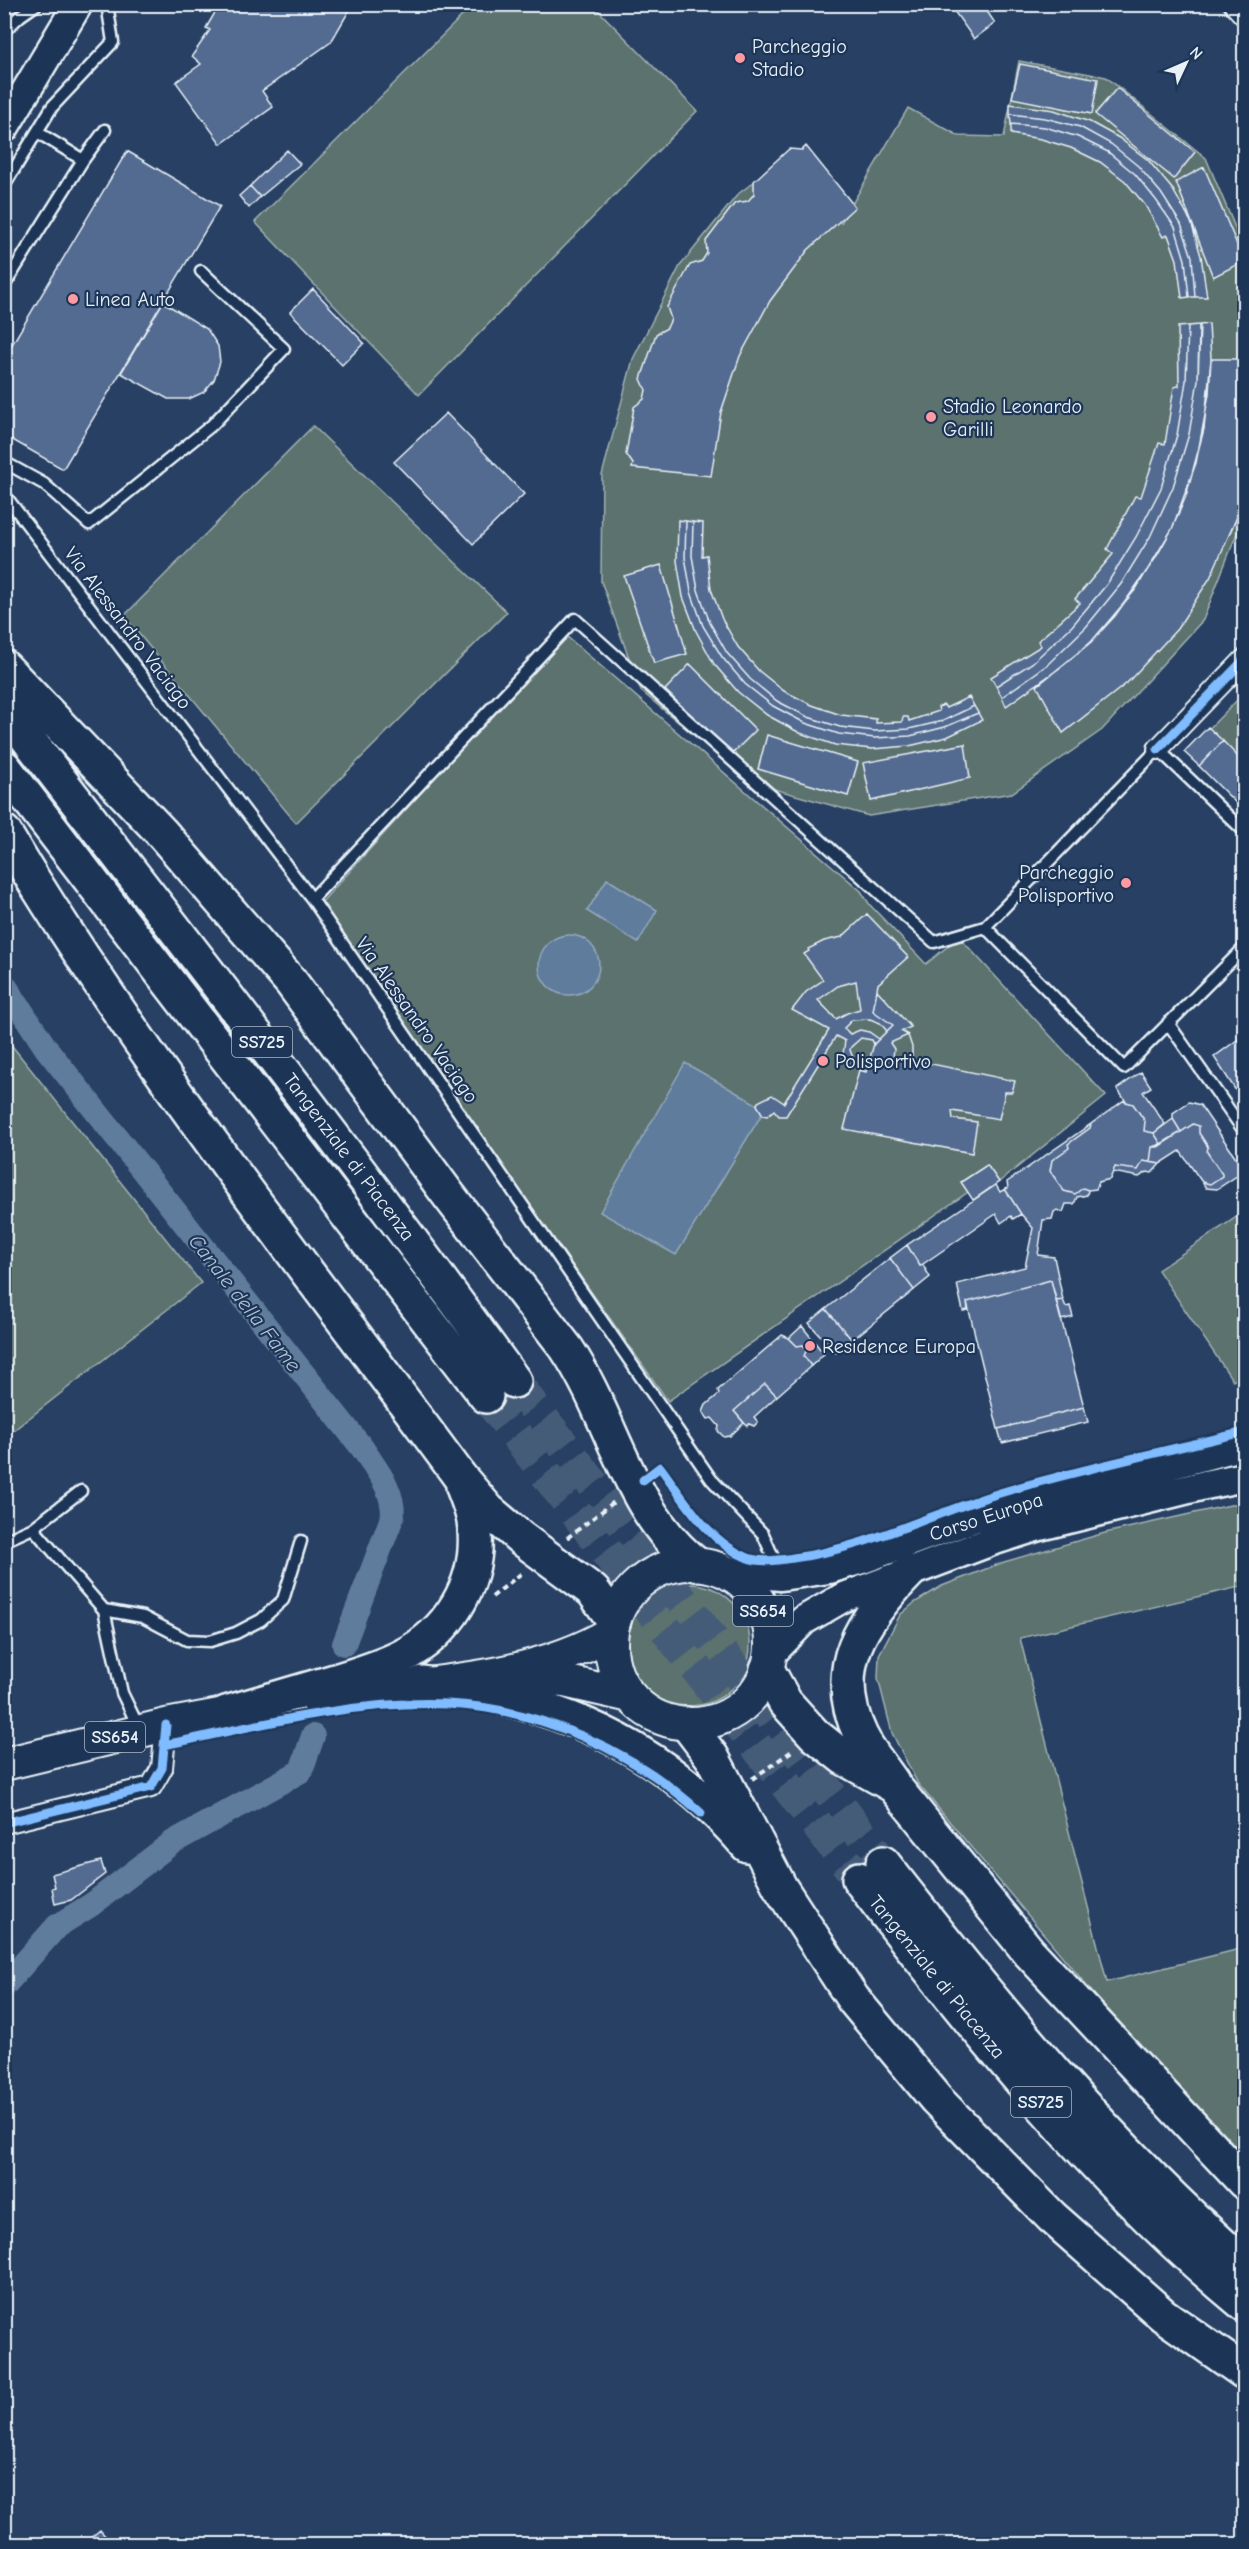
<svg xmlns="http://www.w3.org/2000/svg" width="1249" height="2549" font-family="'Comic Neue',sans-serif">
	<rect width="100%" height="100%" fill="#284063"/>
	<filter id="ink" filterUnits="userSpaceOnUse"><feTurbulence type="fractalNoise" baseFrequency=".0167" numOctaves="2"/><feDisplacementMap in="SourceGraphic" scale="12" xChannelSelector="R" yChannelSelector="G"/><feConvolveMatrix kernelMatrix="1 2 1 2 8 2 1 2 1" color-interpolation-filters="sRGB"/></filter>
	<g filter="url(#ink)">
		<path fill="#5c726e" stroke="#a2b2b3" stroke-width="1.5" d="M 473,5 L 593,5 L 697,111 L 419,395 L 255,222 Z
			M 1019,61 L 1106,77 L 1206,158 L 1244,249 L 1244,515 L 1203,620 L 1102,730 L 1012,793 L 869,816 L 750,782 L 641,691 L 601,581 L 602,475 L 633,359 L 680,266 L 738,194 L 783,160 L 841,223 L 908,108 L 959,136 L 1004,137 Z
			M 313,426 L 507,612 L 296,823 L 124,616 Z
			M 565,635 L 861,891 L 870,905 L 926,964 L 959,937 L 1106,1096 L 999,1182 L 987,1165 L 961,1182 L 968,1192 L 668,1401 L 319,905 Z
			M 1244,693 L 1244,806 L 1187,751 Z
			M 5,1037 L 201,1283 L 5,1437 L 4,1437 Z
			M 1244,1212 L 1244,1373 L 1233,1381 L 1158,1270 Z
			M 1244,1502 L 1244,1586 L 1020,1638 L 1107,1982 L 1244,1948 L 1244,2164 L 1093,1993 L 918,1784 L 892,1733 L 878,1678 L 879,1655 L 900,1615 L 914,1603 L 942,1586 L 1004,1562 L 1105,1533 Z
			M628 1645a61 61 0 1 1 122 0a61 61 0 1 1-122 0Z"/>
		<path fill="#5e7b9c" stroke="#95aac1" stroke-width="1.5" d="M 607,879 L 657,910 L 638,943 L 587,911 Z
			M539 965a30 30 0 1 1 60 0a30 30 0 1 1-60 0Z
			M 685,1063 L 765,1109 L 676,1255 L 600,1212 Z"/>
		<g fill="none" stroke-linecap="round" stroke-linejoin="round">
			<path stroke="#5e7b9c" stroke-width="24" d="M 4,984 L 46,1048 L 363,1449 C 377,1471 393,1488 393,1515 L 344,1644
				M 4,1986 L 57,1926 L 91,1905 L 173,1842 L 301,1771 L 313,1736"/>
		</g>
		<path fill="#526b91" stroke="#e8f1f8" stroke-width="1.5" fill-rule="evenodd" d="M 220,4 L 353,4 L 331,42 L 262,91 L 273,107 L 221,144 L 176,82 L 201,64 L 192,56 L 210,30 L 206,28 Z
			M 949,4 L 982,4 L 995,23 L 974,39 Z
			M 1020,64 L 1098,79 L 1092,114 L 1012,98 Z
			M 1117,88 L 1195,152 L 1174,179 L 1095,114 Z
			M 1010,104 L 1054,110 L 1090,122 L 1119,138 L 1148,160 L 1173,190 L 1191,222 L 1201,256 L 1207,297 L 1195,297 L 1192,257 L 1181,224 L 1161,193 L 1138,166 L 1111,144 L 1080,127 L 1045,118 L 1010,114 Z
			M 1010,114 L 1045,118 L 1080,127 L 1111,144 L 1138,166 L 1161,193 L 1181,224 L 1192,257 L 1195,297 L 1189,297 L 1185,260 L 1175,227 L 1156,200 L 1135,174 L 1108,152 L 1078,137 L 1045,127 L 1011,124 Z
			M 1011,124 L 1045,127 L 1078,137 L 1108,152 L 1135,174 L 1156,200 L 1175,227 L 1185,260 L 1189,297 L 1182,298 L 1177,260 L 1168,235 L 1163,237 L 1145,205 L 1125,181 L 1100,162 L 1071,148 L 1041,139 L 1011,134 Z
			M 806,146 L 855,207 L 808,250 L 770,301 L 740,356 L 721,412 L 711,476 L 632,468 L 633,464 L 626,454 L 634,407 L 644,399 L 646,390 L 641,379 L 656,334 L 667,328 L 671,319 L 667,307 L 690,265 L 702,261 L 707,253 L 706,241 L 735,203 L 748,201 L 754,194 L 754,181 L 789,149 L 802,150 Z
			M 287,150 L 300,164 L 260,197 L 250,186 Z
			M 127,151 L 220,206 L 63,469 L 4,435 L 4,358 Z
			M 1204,167 L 1244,261 L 1213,277 L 1176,182 Z
			M 250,186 L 260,197 L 249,208 L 239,196 Z
			M 313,289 L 364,343 L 342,365 L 290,312 Z
			M 163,302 L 207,329 L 218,346 L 220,362 L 214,380 L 204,392 L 189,399 L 168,399 L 121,373 Z
			M 1209,324 L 1211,359 L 1204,429 L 1186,496 L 1172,529 L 1136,589 L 1091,642 L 1064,665 L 1006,706 L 1002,697 L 1047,665 L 1086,627 L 1121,584 L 1150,537 L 1173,487 L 1189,434 L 1198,380 L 1200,325 Z
			M 1199,325 L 1198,380 L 1189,434 L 1173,487 L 1150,537 L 1121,584 L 1086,627 L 1047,665 L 1002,697 L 996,686 L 1032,663 L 1072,626 L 1107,584 L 1136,537 L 1161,488 L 1177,435 L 1186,381 L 1188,326 Z
			M 1188,326 L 1186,381 L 1177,435 L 1161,488 L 1136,537 L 1107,584 L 1072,626 L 1032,663 L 996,686 L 991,677 L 1041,646 L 1038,641 L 1080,603 L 1075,599 L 1113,554 L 1107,549 L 1135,496 L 1141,497 L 1159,443 L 1165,444 L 1174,387 L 1179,386 L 1178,327 Z
			M 1211,359 L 1244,359 L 1244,496 L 1240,510 L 1210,578 L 1177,629 L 1127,683 L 1063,733 L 1037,686 L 1091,642 L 1115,616 L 1155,559 L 1172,529 L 1196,463 L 1209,394 Z
			M 446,413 L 524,494 L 473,544 L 394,462 Z
			M 678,520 L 686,521 L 685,557 L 691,592 L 703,626 L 722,657 L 745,684 L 773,706 L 805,723 L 839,734 L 875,738 L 910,736 L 945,727 L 978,713 L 982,720 L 947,737 L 909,746 L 872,749 L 835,745 L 800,733 L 767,715 L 738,692 L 714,664 L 696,631 L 683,597 L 677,561 Z
			M 686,521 L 693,522 L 692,556 L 698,590 L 710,623 L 727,653 L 750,679 L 777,701 L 808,717 L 840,727 L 875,731 L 909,729 L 943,721 L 974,706 L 978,713 L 945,727 L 910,736 L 875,738 L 839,734 L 805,723 L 773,706 L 745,684 L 722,657 L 703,626 L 691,592 L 685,557 Z
			M 693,522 L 703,523 L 702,556 L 707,555 L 711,589 L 722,619 L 738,647 L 759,671 L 784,691 L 812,705 L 841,715 L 876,719 L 876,723 L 902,722 L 903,717 L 908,717 L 909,721 L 939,711 L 938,707 L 944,705 L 946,708 L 969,697 L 974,706 L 943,721 L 909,729 L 875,731 L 840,727 L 808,717 L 777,701 L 750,679 L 727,653 L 710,623 L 698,590 L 692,556 Z
			M 661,565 L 687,654 L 654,663 L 624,576 Z
			M 690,664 L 756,730 L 731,755 L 665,690 Z
			M 1208,727 L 1223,741 L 1199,766 L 1184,752 Z
			M 767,735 L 858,762 L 848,796 L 758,769 Z
			M 1223,741 L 1244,763 L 1244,811 L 1199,766 Z
			M 965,744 L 970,778 L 871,801 L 863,763 Z
			M 867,914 L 908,957 L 878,984 L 873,1011 L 893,1025 L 887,1031 L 880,1023 L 870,1019 L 852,1020 L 844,1028 L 850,1034 L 860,1030 L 869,1032 L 879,1039 L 874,1044 L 872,1040 L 861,1038 L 851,1047 L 850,1050 L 853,1058 L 861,1063 L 868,1063 L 866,1072 L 849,1064 L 843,1054 L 845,1041 L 836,1036 L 786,1116 L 779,1116 L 774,1110 L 767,1116 L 763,1115 L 757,1105 L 758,1102 L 772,1095 L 784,1103 L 829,1030 L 792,1010 L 806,992 L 823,980 L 804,954 L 809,951 L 808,949 L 824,941 L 842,937 ZM 856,981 L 860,1009 L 847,1013 L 836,1019 L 818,1000 L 838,986 Z
			M 877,990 L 911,1027 L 901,1031 L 908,1035 L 912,1047 L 912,1060 L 1015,1081 L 1012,1092 L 1005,1092 L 999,1119 L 952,1111 L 953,1119 L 977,1122 L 972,1153 L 844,1129 L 859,1070 L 866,1072 L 874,1044 L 893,1025 L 873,1011 Z
			M 908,1035 L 912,1047 L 912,1060 L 893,1057 L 894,1049 L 890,1043 Z
			M 1244,1035 L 1244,1103 L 1214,1057 Z
			M 1141,1072 L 1151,1087 L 1143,1092 L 1165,1124 L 1154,1133 L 1144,1131 L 1145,1121 L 1133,1104 L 1123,1101 L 1125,1100 L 1117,1089 Z
			M 1123,1101 L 1133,1104 L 1145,1121 L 1144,1131 L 1154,1133 L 1161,1144 L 1152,1147 L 1150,1162 L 1143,1161 L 1138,1170 L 1115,1167 L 1110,1179 L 1099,1182 L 1096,1189 L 1088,1190 L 1083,1188 L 1075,1194 L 1064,1191 L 1050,1171 L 1052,1160 L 1069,1148 L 1068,1144 L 1090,1128 L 1091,1124 Z
			M 1189,1102 L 1200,1105 L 1241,1165 L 1238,1175 L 1217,1189 L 1206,1188 L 1202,1182 L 1210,1184 L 1222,1176 L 1222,1174 L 1207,1152 L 1208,1147 L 1199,1133 L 1199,1126 L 1193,1124 L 1181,1132 L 1173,1119 L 1173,1113 Z
			M 1173,1119 L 1181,1132 L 1161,1144 L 1154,1133 Z
			M 1091,1124 L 1090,1128 L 1068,1144 L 1069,1148 L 1052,1160 L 1050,1171 L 1064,1191 L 1075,1194 L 1083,1188 L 1088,1190 L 1087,1195 L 1077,1197 L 1074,1204 L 1066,1204 L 1063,1212 L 1057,1210 L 1054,1212 L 1052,1219 L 1043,1220 L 1038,1255 L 1054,1257 L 1063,1300 L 1056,1301 L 1051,1280 L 967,1302 L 968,1310 L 963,1311 L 957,1284 L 1025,1267 L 1033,1228 L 1021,1214 L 1005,1189 L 1008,1188 L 1007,1182 Z
			M 1193,1124 L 1199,1126 L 1199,1133 L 1208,1147 L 1207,1152 L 1222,1174 L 1222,1176 L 1210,1184 L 1202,1182 L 1180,1151 L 1160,1164 L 1150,1162 L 1152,1147 L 1158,1147 Z
			M 1143,1161 L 1160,1164 L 1152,1173 L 1147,1172 L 1139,1177 L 1113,1172 L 1115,1167 L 1138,1170 Z
			M 987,1165 L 999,1182 L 973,1200 L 961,1182 Z
			M 996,1185 L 1000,1192 L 1005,1189 L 1021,1214 L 1013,1219 L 1011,1216 L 1001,1223 L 996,1214 L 920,1266 L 907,1245 Z
			M 907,1245 L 920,1266 L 923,1265 L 930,1277 L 914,1290 L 890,1258 Z
			M 890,1258 L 914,1290 L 852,1340 L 826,1309 Z
			M 1051,1280 L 1084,1407 L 998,1429 L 967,1302 Z
			M 1063,1300 L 1066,1307 L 1070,1306 L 1073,1317 L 1061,1320 L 1056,1301 Z
			M 826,1309 L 852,1340 L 836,1353 L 809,1323 Z
			M 802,1326 L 824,1354 L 811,1366 L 804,1356 L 807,1349 L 803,1345 L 797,1346 L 789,1338 Z
			M 782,1335 L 789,1338 L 797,1346 L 803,1345 L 807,1349 L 804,1356 L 811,1366 L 777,1396 L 765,1384 L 734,1411 L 744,1423 L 730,1436 L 724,1437 L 718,1431 L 719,1426 L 712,1418 L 708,1419 L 703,1412 L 706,1405 L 719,1394 L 718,1390 Z
			M 765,1384 L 777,1396 L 754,1417 L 758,1422 L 754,1426 L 749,1424 L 747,1426 L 734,1411 Z
			M 1084,1407 L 1088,1422 L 1002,1443 L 998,1429 Z
			M 101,1861 L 105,1874 L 71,1900 L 55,1904 L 52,1888 L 55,1887 L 52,1874 Z
			M 4,1910 L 11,1938 L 4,1940 Z
			M 100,2530 L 112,2544 L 83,2544 Z"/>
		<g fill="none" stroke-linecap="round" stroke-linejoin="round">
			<path stroke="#455b79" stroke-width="33" stroke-dasharray="33 16" stroke-linecap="butt" d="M 514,1381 L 883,1863
				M 486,1396 L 859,1879"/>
			<defs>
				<path id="lane" d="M 4,31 L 20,16 L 37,4
					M 83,160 L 105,130
					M 4,186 L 52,107 L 113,42 L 107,4
					M 4,286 L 83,160 L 37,132
					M 4,462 L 44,484 L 89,524 L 212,425 L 284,349 L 201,271
					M 4,494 L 312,899 L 711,1479 L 763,1534 L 780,1573
					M 1244,831 L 1158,749 L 985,927 L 1124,1068 L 1244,948
					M 312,899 L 575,619 L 934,942 L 985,927
					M 1168,1023 L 1244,1131
					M 33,1528 L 81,1491
					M 4,1541 L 33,1528 L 104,1610 L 122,1693 L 139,1728
					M 104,1610 L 143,1617 L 187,1640 L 210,1641 L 236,1633 L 261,1620 L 283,1600 L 301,1541"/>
				<path id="street" d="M 1234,4 L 1244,15
					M 1158,749 L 1244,660
					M 4,1823 L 151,1787 L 162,1768 L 166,1725"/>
				<path id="secondary" d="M 4,128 L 78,4
					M 727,1572 L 781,1576 L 829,1569 L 865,1558 L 973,1518 L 1244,1445
					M 770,1655 L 804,1620 L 844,1597 L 992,1541 L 1036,1527 L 1205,1485 L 1244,1477"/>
				<path id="primary" d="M611 1644a80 80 0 1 1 160 0a80 80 0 1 1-160 0Z
					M 514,1676 L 564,1681 L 630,1696
					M 316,1698 C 412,1682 526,1684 611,1633
					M 4,1764 L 166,1725 L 252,1709"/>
				<path id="highway" d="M 4,667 L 161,832 L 291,982 L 450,1197 L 567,1349 C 613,1418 628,1511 696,1564
					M 4,708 C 177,931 349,1153 514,1381
					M 4,767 L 486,1396
					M 4,832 C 139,1058 304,1265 460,1477 L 488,1510 L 521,1538 L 593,1591 L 614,1620
					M 767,1669 L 785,1702 L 815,1735 L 844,1758 L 894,1786 L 1029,1952 L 1244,2182
					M 422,1683 C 446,1688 471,1691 494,1696 C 597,1718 679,1766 747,1845
					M 226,1713 C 257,1704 287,1695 318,1686 C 345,1678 375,1670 401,1657 C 448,1633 479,1585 475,1531 C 475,1516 468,1501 463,1487
					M 687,1724 L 712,1757 L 780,1887 L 853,1999 L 936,2099 L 1052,2217 L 1163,2315 L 1244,2372
					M 892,1782 C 882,1767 869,1752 861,1736 C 828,1668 862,1620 909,1572
					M 883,1863 C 993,2004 1109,2146 1244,2264
					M 859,1879 C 974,2029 1098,2184 1244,2304"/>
			</defs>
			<use href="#lane" stroke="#e8f1f8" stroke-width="15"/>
			<use href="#street" stroke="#e8f1f8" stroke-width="24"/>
			<use href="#secondary" stroke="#e8f1f8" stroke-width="33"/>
			<use href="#primary" stroke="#e8f1f8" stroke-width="36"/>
			<use href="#highway" stroke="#e8f1f8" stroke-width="38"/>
			<path stroke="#e8f1f8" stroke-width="4" stroke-dasharray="6 4.5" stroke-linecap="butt" d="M 567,1538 L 614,1502
				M 492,1597 L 523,1572
				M 752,1779 L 792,1751"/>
			<use href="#lane" stroke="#1d3557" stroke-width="10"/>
			<use href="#street" stroke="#1d3557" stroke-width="20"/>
			<use href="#secondary" stroke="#1d3557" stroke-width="28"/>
			<use href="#primary" stroke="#1d3557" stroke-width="32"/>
			<use href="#highway" stroke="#1d3557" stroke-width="33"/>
			<defs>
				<path id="cycleway" d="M 1158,749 L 1244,660
					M 643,1480 L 660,1467 C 684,1499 709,1543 748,1558 C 761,1563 779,1560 793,1558 C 869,1548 936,1511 1010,1490 C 1087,1468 1166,1451 1244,1432
					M 164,1745 C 256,1726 352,1700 447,1704 C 539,1708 634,1751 701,1813
					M 4,1823 L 151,1787 L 162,1768 L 166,1725"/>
			</defs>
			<use href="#cycleway" stroke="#1d3557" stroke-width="13"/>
			<use href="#cycleway" stroke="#80bcff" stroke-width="9"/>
		</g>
	</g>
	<g fill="#ff9aa2" stroke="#1d3557" stroke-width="2">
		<circle cx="740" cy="58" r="6"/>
		<circle cx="73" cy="299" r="6"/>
		<circle cx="931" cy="417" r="6"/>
		<circle cx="1126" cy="883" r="6"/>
		<circle cx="823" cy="1061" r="6"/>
		<circle cx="810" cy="1346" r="6"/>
	</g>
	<g text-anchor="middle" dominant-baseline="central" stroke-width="4.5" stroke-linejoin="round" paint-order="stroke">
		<g fill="#1d3557" stroke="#abb9c8" stroke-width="1.5">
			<rect x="232" y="1027" width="60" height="30" rx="4.5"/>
			<rect x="733" y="1596" width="60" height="30" rx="4.5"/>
			<rect x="85" y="1722" width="60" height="30" rx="4.5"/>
			<rect x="1011" y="2087" width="60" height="30" rx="4.5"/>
		</g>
		<g font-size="18" font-weight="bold" fill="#e8f1f8">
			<text x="262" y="1042">SS725</text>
			<text x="763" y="1611">SS654</text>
			<text x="115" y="1737">SS654</text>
			<text x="1041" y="2102">SS725</text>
		</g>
		<g font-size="20" fill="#e8f1f8" stroke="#1d3557" text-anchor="start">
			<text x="752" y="46">Parcheggio<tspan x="752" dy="23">Stadio</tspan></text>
			<text x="85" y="299">Linea Auto</text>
			<text x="943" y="406">Stadio Leonardo<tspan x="943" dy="23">Garilli</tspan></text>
			<text x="1114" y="872" text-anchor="end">Parcheggio<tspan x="1114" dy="23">Polisportivo</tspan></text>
			<text x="835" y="1061">Polisportivo</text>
			<text x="822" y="1346">Residence Europa</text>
		</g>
		<g font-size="20" fill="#e8f1f8" stroke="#1d3557">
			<text transform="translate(128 628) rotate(53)">Via Alessandro Vaciago</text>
			<text transform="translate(417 1020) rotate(55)">Via Alessandro Vaciago</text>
			<text transform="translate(349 1157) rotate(53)">Tangenziale di Piacenza</text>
			<text transform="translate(986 1517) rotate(-18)">Corso Europa</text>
			<text transform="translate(937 1977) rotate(51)">Tangenziale di Piacenza</text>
		</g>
		<g font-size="21" font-style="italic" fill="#b1c2d3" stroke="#1d3557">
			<text transform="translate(245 1303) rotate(52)">Canale della Fame</text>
		</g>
	</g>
	<rect width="1249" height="2549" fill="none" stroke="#1d3557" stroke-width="24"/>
	<rect x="12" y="12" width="1225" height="2525" fill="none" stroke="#e8f1f8" stroke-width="2" filter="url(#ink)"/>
	<g transform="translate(1186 63) rotate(46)" stroke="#1d3557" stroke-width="4.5" paint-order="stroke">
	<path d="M0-4.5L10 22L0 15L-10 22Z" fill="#e8f1f8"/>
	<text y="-9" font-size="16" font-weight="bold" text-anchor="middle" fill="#e8f1f8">N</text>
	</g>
</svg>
